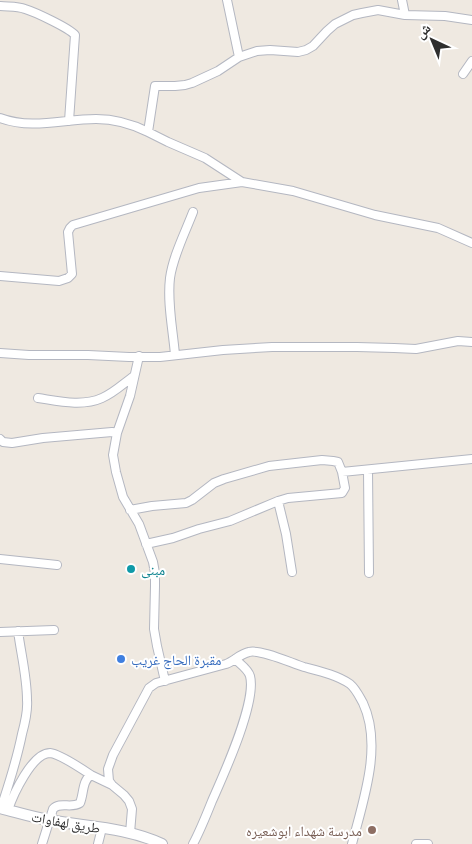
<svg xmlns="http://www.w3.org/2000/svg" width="472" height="844" font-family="'Titillium Web','Noto Naskh Arabic',sans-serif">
	<rect width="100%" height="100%" fill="#efe9e1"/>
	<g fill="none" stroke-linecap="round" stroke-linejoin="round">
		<defs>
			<path id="minor" d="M 227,0 L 239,57
				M 402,0 L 405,15
				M 0,6 C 8,7 17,6 25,9 C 35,12 69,28 75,35 L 69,121
				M 463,74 L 472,61
				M 0,118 C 32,130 64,119 96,119 C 115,119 132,124 148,132
				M 242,182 L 205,158 L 168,142 L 148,132 L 155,86 L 175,86 L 185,85 L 192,83 L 218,71 L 239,57 L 257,51 L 270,50 L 298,52 L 306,50 L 313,46 L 327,31 L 335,24 L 353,15 L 362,13 L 378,10 L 405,15 L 445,16 L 472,20
				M 0,276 L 59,281 L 68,278 L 72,274 L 68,232 L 70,228 L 73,225 L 199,188 L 242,182 L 293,191 L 375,215 L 438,228 L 472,243
				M 0,353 L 29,355 L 88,355 L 129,357 L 160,357 L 223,350 L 272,347 L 357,347 L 394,348 L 416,349 L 458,341 L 472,342
				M 175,355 C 173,330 167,303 170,278 C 173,256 185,233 193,212
				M 139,356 L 130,396 L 117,433 L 113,455 L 116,472 L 123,497 L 139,524 L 153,562 L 155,573 L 155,586 L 154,629 L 157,646 L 165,681
				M 38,398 C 58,401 82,407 102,398 C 114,393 124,383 134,376
				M 0,439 L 3,442 L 12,443 L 43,438 L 112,432 L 117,433
				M 368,470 L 369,573
				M 278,501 L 286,534 L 292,572
				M 130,510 L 152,506 L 186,503 L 192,500 L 214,483 L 224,479 L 269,466 L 322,460 L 333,461 L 338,462 L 342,472 L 472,459
				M 146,544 L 173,538 L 199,529 L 230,521 L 278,501 L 288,498 L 342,493 L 345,488 L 342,472
				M 0,559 L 57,565
				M 0,632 L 54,630
				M 1,808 C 9,784 17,759 22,734 C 25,723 28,711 27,700 C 27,677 21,654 18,631
				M 8,810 C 13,795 32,753 50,753 C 60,754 82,769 91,775
				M 130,833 L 132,809 L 129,801 L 124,795 L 112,785 L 109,781 L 108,769 L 113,755 L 149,688 L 156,683 L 226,664 C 234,661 240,654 249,652 C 261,649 291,663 304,667 C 319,671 337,675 350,684 C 356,689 359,696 363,703 C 383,746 363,801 352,844
				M 42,844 L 53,809 C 60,801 71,809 80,803 C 84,793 82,781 91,775 L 112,785
				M 98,844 L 102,828
				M 193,844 C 200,831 206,816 212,801 C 223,776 257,702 250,676 C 248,669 240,664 235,659
				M 416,844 L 428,844"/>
			<path id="tertiary" d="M 0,808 C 16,812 32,817 49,820 C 86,827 126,827 162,844"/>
		</defs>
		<use href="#minor" stroke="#b4b7c1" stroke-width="10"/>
		<use href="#tertiary" stroke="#b4b7c1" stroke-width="12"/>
		<use href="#minor" stroke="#fff" stroke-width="8"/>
		<use href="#tertiary" stroke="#fff" stroke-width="10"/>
	</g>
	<circle fill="#0f9aa8" stroke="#fff" stroke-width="2" cx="131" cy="569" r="5"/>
	<circle fill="#3f7fe0" stroke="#fff" stroke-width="2" cx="121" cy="659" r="5"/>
	<circle fill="#8d6e63" stroke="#fff" stroke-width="2" cx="372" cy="830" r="5"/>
	<g text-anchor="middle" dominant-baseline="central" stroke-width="4" stroke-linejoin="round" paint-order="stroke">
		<g font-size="14" fill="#0d838f" stroke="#fff" text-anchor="start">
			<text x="141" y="569">مبنى</text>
		</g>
		<g font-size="14" fill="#366cbe" stroke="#fff" text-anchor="start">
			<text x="131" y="659">مقبرة الحاج غريب</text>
		</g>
		<g font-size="14" fill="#2e2e2e" stroke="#fff">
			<text transform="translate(66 822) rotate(10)">طريق لهفاوات</text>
		</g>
		<g font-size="14" fill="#785e54" stroke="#fff" text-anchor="end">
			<text x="362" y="830">مدرسة شهداء ابوشعيره</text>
		</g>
	</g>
	<g transform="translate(432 40) rotate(316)" stroke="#ffffff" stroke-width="4" paint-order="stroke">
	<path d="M0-4L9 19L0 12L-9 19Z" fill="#2e2e2e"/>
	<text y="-8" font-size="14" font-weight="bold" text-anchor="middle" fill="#2e2e2e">ش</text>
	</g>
</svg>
